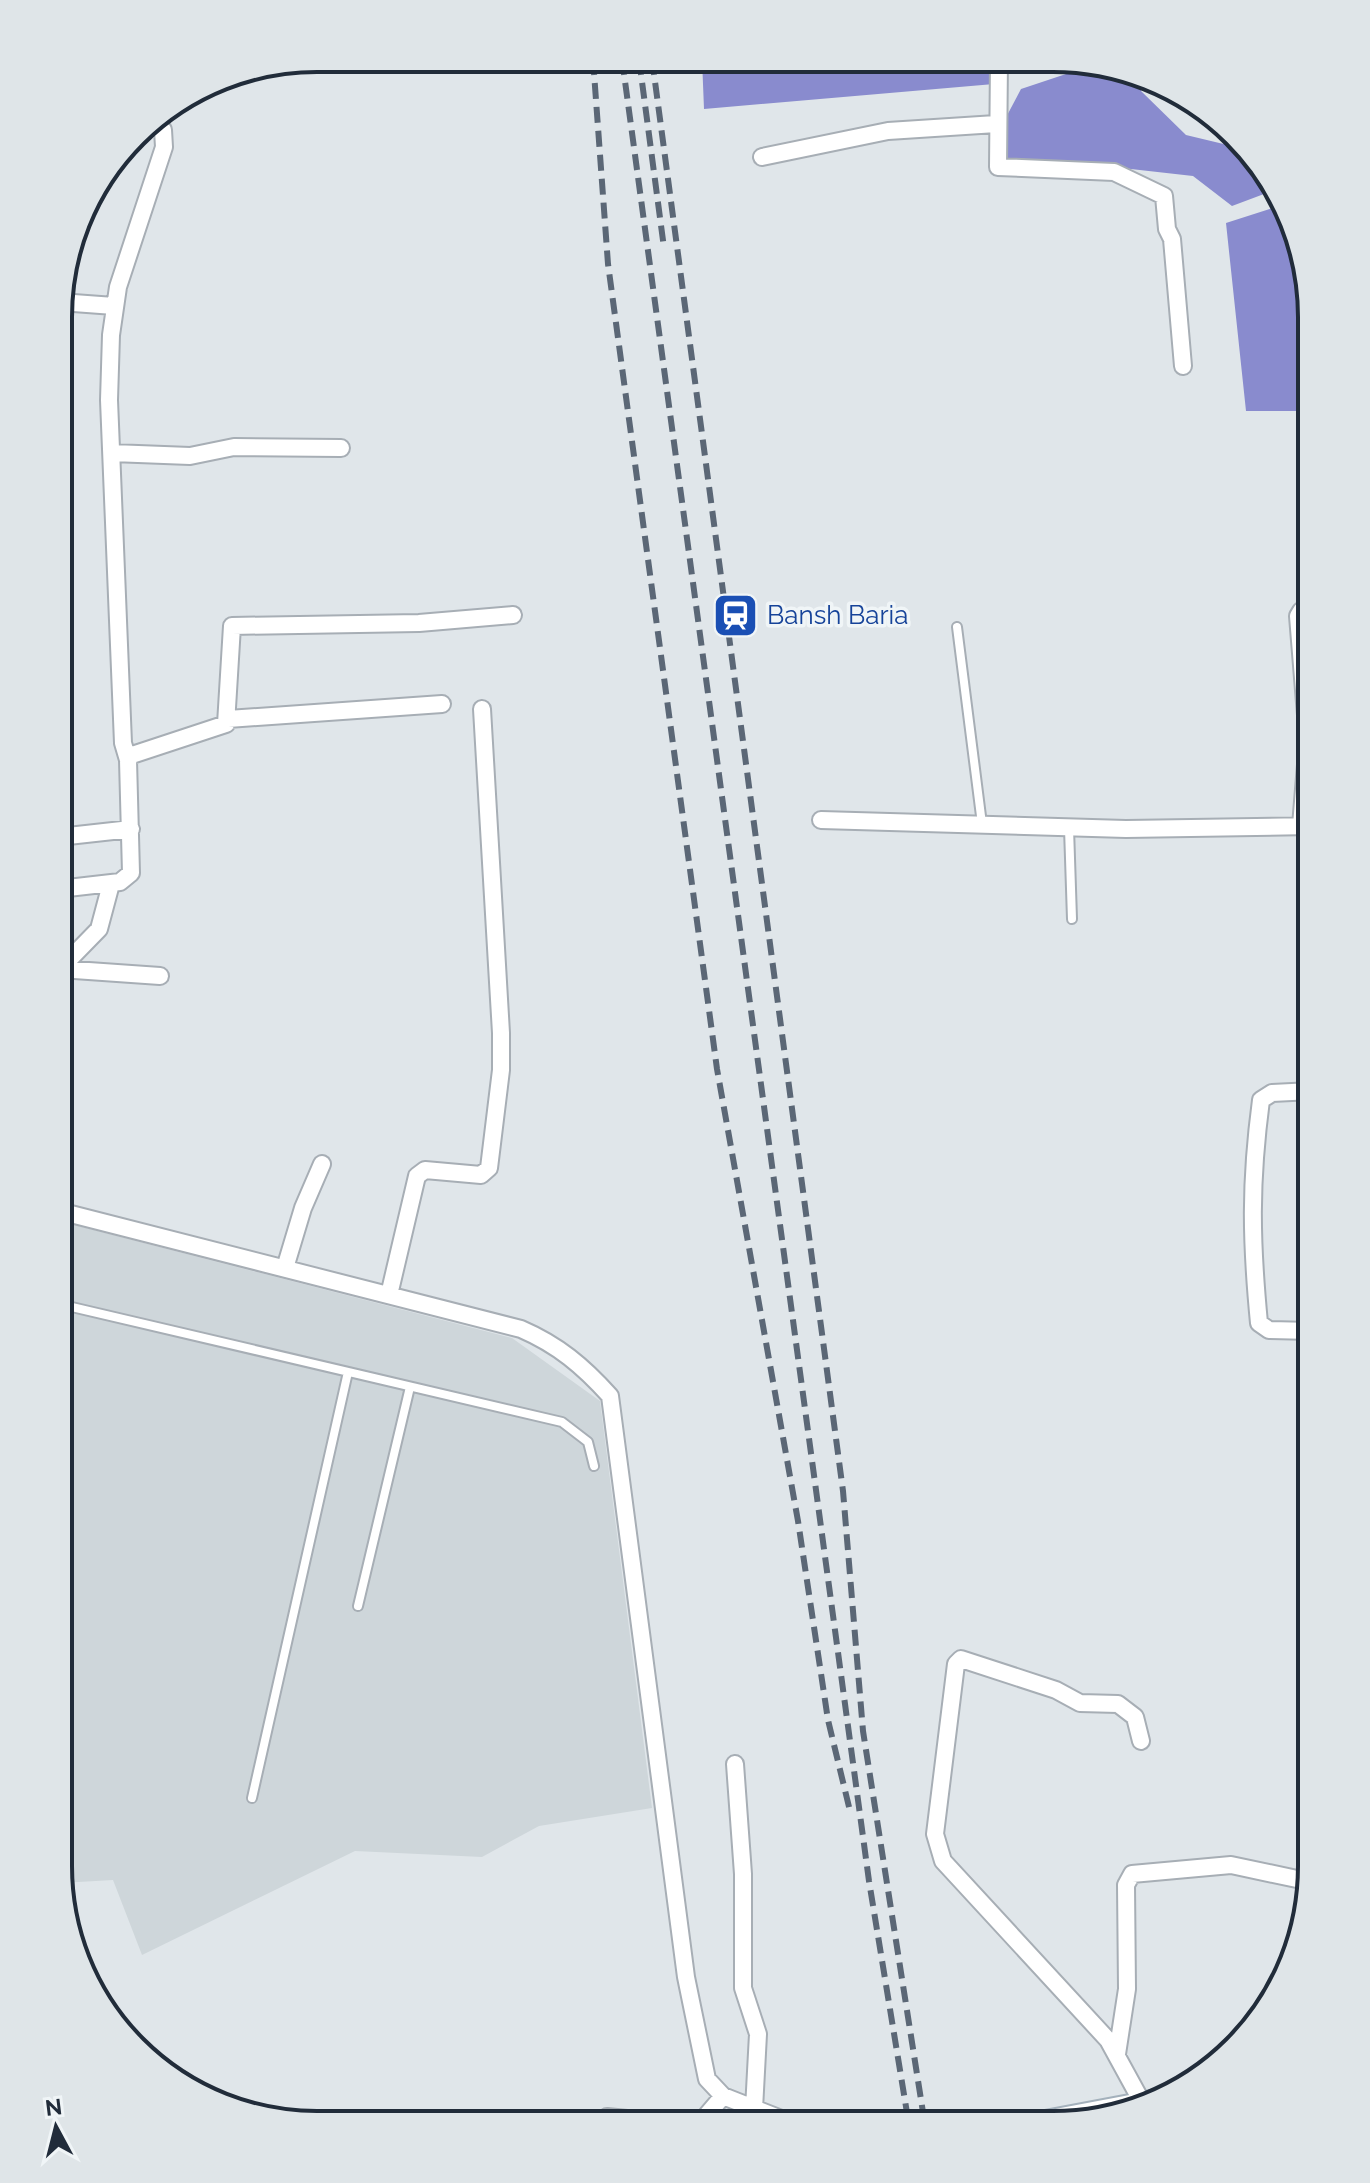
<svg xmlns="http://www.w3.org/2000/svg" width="1370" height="2183" font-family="Raleway,sans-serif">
	<rect width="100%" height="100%" fill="#e0e6ea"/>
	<path fill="#ced6da" d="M 59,1221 L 512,1338 L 600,1401 L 652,1808 L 539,1826 L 482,1857 L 355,1851 L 142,1955 L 113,1880 L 61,1883 L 58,1866 Z"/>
	<path fill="#898bce" d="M 702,59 L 993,60 L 994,84 L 704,109 Z
		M 1077,60 L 1087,60 L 1143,84 L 1141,91 L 1186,135 L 1236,147 L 1272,191 L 1232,206 L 1193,176 L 1122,168 L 1008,163 L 1003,123 L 1021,89 L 1075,71 Z
		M 1282,205 C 1314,246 1312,355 1312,408 L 1306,411 L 1246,411 L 1226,223 Z"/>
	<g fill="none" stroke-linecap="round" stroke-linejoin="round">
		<defs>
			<path id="lane" d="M 957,627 L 982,824
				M 1069,828 L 1072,919
				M 59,1304 L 562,1422 L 588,1442 L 594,1466
				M 358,1606 L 410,1387
				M 252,1798 L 348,1372"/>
			<path id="street" d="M 999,60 L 998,167 L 1114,172 L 1164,196 L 1167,229 L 1172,239 L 1183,366
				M 762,157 L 888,131 L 996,124
				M 60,302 L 114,306
				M 112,453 L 190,456 L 234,447 L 341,448
				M 228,719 L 442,704
				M 128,760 L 123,743 L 109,400 L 111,335 L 118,287 L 164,147 L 163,130 L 145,124
				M 821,820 L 1126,829 L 1312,826
				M 1301,826 L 1308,740 L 1298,616 L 1301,611 L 1312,610
				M 59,837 L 131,829
				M 59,889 L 120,882 L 131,873 L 128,760 L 132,755 L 226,724 L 232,626 L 419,623 L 513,615
				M 60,969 L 160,976
				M 59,970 L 99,929 L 111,884
				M 59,1211 L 521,1329 C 558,1345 583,1366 610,1396 L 686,1977 L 707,2079 L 723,2096 L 794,2124
				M 285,1268 L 303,1208 L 322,1164
				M 389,1295 L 417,1176 L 425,1170 L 481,1175 L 489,1168 L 501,1070 L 501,1033 L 482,709
				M 1312,1331 L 1269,1330 L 1259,1323 C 1251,1240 1250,1183 1261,1100 L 1272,1093 L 1312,1091
				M 1141,1741 L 1135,1717 L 1118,1704 L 1080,1703 L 1056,1690 L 961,1659 L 956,1664 L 935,1834 L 943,1861 L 1108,2040 L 1143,2104
				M 735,1764 L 743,1874 L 743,1988 L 758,2034 L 754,2109
				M 1117,2054 L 1127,1989 L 1126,1885 L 1132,1874 L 1231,1865 L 1311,1882
				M 607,2117 L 677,2124
				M 691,2124 L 700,2123 L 723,2096"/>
			<path id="secondary" d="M 1035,2125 L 1157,2102"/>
		</defs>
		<use href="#lane" stroke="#a7aeb5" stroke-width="12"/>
		<use href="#street" stroke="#a7aeb5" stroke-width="20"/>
		<use href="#secondary" stroke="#a4b1bc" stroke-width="28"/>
		<use href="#lane" stroke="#fff" stroke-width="8"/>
		<use href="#street" stroke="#fff" stroke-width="16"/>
		<use href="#secondary" stroke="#fff" stroke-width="24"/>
		<path stroke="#5b6776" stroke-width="6" stroke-dasharray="16 8" stroke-linecap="butt" d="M 593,59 L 608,264 L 717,1069 L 798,1521 L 828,1720 L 850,1811
			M 622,59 L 869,1881 L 909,2125
			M 639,59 L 664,248
			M 652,59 L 843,1491 L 863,1731 L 925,2125"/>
	</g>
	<defs>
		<symbol id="station-square" viewBox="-11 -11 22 22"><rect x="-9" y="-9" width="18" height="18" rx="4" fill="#1a4fb4" stroke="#f0f5f7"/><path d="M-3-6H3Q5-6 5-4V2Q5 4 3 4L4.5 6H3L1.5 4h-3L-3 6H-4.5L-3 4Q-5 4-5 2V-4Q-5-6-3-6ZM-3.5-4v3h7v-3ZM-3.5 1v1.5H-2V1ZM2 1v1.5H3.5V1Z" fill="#fff"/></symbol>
	</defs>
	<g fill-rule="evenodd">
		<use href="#station-square" x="710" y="590" width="51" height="51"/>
	</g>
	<g text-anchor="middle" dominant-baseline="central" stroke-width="7" stroke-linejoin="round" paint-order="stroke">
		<g font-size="26" fill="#164399" stroke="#f0f5f7" text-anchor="start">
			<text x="767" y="615">Bansh Baria</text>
		</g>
	</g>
	<path d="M0 0H1370V2183H0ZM317 72H1053A245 245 0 0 1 1298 317V1866A245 245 0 0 1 1053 2111H317A245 245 0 0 1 72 1866V317A245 245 0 0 1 317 72Z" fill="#dfe5e8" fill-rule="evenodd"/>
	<path fill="none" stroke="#212c3a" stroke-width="4" d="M317 72H1053A245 245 0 0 1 1298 317V1866A245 245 0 0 1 1053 2111H317A245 245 0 0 1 72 1866V317A245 245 0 0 1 317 72Z"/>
	<g transform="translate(56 2127) rotate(353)" stroke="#f0f5f7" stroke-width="6" paint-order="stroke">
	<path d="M0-6L14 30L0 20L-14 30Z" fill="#212c3a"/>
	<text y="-12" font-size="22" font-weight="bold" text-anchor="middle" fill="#212c3a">N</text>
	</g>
</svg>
